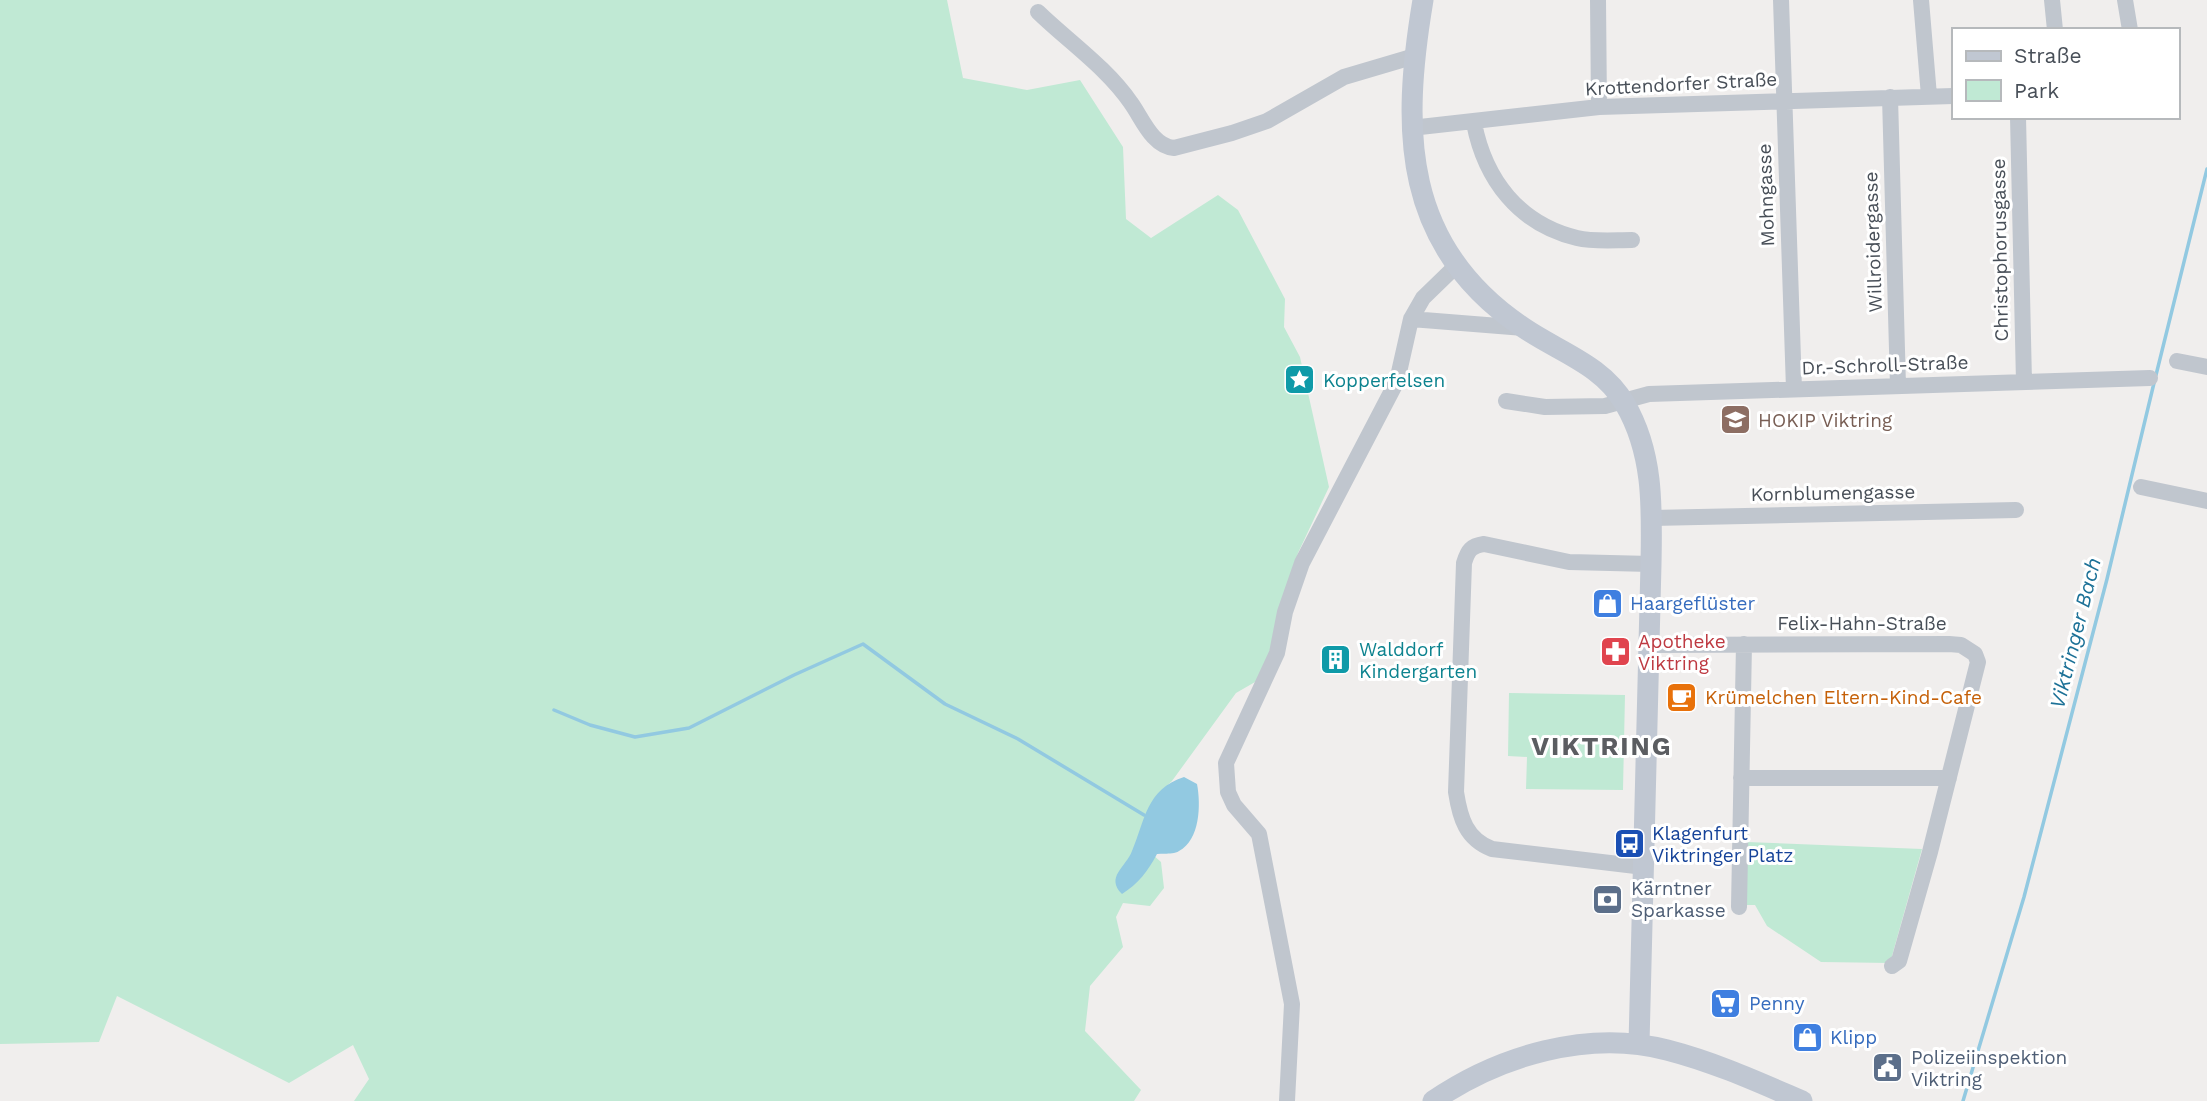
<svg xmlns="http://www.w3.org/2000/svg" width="2207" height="1101" font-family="'Work Sans',sans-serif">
	<rect width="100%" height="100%" fill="#f0eeed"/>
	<path fill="#c0e9d4" d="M 0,0 L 947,0 L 963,78 L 1027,90 L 1080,80 L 1123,147 L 1126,219 L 1151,238 L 1218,195 L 1238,210 L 1285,299 L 1284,327 L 1300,357 L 1329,487 L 1298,553 L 1262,678 L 1236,693 L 1172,781 L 1158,794 L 1142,845 L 1161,862 L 1164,888 L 1150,906 L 1123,903 L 1116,917 L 1123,947 L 1090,986 L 1085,1031 L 1141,1090 L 1134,1101 L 354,1101 L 369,1079 L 353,1045 L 289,1083 L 117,996 L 99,1042 L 0,1044 Z
		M 1509,693 L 1625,695 L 1623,790 L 1526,789 L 1527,757 L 1508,756 Z
		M 1747,842 L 1922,849 L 1890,963 L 1821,962 L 1767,926 L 1755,905 L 1741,905 Z"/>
	<path fill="#92c9e1" d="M 1184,777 L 1197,784 C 1201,805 1200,840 1179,851 C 1173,855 1164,853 1157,854 C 1148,871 1138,884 1122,894 C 1105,877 1126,867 1132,851 C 1145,821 1146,789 1184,777 Z"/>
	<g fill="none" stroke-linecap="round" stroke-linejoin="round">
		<path stroke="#92c9e1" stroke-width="3.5" d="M 2156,375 L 2207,169
			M 554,710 L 590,725 L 635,737 L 689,728 L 794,675 L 863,644 L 945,704 L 1018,739 L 1144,815
			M 1963,1101 L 2024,897 L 2107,579 L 2154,383"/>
		<path stroke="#c0c6ce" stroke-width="16" d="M 1598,0 L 1599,107
			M 1781,0 L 1794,389
			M 1921,0 L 1929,96
			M 2052,0 L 2055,30
			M 2125,0 L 2130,30
			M 1038,12 C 1069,42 1106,67 1131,103 C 1142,118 1152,146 1174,148 L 1232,133 L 1267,121 L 1344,77 L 1415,56
			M 1890,97 L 1898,386
			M 2018,117 L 2024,382
			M 1474,123 C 1485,180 1519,224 1577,238 C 1594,242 1614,240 1632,240
			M 1411,128 L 1599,107 L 1953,96
			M 1411,319 L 1423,298 L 1457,265
			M 2177,361 L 2207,367
			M 1506,401 L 1545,407 L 1605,406 L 1649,394 L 2150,378
			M 2141,487 L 2207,501
			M 1652,518 L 2016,510
			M 1649,645 L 1949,644 L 1961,645 L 1975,654 L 1978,662 L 1930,852 L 1899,961 L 1892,966
			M 1741,778 L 1949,778
			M 1644,867 L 1492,849 C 1466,839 1460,818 1456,792 L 1464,563 C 1468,550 1471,546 1484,544 L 1569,562 L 1651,564
			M 1739,907 L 1744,644
			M 1287,1101 L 1292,1004 L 1259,834 L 1234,805 L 1228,792 L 1226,763 L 1277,653 L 1285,612 L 1302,563 L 1397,381 L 1411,319 L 1524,328"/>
		<path stroke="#c0c7d2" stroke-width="21" d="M 1423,0 C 1401,131 1402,247 1524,328 C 1559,352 1603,365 1625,404 C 1654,454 1652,508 1651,564 L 1639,1044
			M 1433,1101 C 1499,1056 1588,1029 1667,1050 C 1714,1062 1758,1082 1802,1101"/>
	</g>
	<defs>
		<symbol id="sight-square" viewBox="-11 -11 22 22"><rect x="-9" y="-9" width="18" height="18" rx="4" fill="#0f9aa8" stroke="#fff"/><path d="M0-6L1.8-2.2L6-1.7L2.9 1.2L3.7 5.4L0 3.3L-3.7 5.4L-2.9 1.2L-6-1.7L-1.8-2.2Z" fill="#fff"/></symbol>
		<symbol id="school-square" viewBox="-11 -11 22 22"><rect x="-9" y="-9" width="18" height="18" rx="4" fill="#8d6e63" stroke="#fff"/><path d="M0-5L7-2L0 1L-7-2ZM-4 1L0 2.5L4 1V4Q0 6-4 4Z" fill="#fff"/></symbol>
		<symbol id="shop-square" viewBox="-11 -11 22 22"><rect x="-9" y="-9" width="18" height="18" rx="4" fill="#3f7fe0" stroke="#fff"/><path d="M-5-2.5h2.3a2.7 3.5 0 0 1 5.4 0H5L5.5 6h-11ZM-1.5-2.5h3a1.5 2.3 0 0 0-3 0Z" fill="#fff"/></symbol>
		<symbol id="pharmacy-square" viewBox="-11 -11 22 22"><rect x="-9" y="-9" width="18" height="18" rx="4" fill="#e0444e" stroke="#fff"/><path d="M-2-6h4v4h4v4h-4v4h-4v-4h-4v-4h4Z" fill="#fff"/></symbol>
		<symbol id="building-square" viewBox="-11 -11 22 22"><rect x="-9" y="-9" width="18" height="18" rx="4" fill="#0f9aa8" stroke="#fff"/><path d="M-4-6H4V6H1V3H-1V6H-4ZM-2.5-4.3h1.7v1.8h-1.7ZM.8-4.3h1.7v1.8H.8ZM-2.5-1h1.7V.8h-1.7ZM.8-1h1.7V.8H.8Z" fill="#fff"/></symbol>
		<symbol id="cafe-square" viewBox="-11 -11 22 22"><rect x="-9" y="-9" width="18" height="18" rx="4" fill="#e8710a" stroke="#fff"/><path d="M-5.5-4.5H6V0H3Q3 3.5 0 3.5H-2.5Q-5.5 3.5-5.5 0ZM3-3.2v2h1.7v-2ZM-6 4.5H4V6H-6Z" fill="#fff"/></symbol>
		<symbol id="bus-square" viewBox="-11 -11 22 22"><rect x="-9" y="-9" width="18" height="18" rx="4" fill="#1a4fb4" stroke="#fff"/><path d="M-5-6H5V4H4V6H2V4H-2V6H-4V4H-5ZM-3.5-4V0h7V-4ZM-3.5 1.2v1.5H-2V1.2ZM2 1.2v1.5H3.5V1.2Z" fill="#fff"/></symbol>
		<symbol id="bank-square" viewBox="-11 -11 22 22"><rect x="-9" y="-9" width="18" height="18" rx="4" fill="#5c6f8a" stroke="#fff"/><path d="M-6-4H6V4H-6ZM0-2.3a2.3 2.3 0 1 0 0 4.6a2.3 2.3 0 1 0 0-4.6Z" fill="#fff"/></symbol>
		<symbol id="supermarket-square" viewBox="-11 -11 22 22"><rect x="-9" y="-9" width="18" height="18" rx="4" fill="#3f7fe0" stroke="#fff"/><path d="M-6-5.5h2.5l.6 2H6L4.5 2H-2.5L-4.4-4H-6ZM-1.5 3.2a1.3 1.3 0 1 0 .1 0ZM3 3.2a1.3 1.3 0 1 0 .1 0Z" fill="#fff"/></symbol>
		<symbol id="civic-square" viewBox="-11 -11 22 22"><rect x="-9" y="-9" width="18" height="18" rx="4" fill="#5c6f8a" stroke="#fff"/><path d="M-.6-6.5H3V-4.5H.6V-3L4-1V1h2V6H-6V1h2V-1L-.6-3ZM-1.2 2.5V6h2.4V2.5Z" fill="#fff"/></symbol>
	</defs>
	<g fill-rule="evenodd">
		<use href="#sight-square" x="1282" y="362" width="35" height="35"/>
		<use href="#school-square" x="1718" y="402" width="35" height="35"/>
		<use href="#shop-square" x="1590" y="586" width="35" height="35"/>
		<use href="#pharmacy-square" x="1598" y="634" width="35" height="35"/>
		<use href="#building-square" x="1318" y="642" width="35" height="35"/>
		<use href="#cafe-square" x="1664" y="680" width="35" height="35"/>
		<use href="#bus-square" x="1612" y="826" width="35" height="35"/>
		<use href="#bank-square" x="1590" y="882" width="35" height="35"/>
		<use href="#supermarket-square" x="1708" y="986" width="35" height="35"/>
		<use href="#shop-square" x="1790" y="1020" width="35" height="35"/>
		<use href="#civic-square" x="1870" y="1050" width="35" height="35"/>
	</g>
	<g text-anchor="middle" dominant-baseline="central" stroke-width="6" stroke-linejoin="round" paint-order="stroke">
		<g font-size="19" fill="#484f58" stroke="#fff">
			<text transform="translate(1681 84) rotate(-3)">Krottendorfer Straße</text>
			<text transform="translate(1766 195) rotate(-92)">Mohngasse</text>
			<text transform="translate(1873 242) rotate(-92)">Willroidergasse</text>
			<text transform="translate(2000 250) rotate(-91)">Christophorusgasse</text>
			<text transform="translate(1885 365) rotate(-2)">Dr.-Schroll-Straße</text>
			<text transform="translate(1833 493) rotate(-1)">Kornblumengasse</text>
			<text x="1862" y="623">Felix-Hahn-Straße</text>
		</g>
		<g font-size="19" fill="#0d838f" stroke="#fff" text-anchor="start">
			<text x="1323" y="380">Kopperfelsen</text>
			<text x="1359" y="649">Walddorf<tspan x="1359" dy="22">Kindergarten</tspan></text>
		</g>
		<g font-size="19" fill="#785e54" stroke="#fff" text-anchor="start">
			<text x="1758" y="420">HOKIP Viktring</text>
		</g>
		<g font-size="19" fill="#366cbe" stroke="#fff" text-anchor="start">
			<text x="1630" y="603">Haargeflüster</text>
			<text x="1749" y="1003">Penny</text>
			<text x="1830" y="1037">Klipp</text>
		</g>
		<g font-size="19" fill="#be3a42" stroke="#fff" text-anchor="start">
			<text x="1638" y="641">Apotheke<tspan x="1638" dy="22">Viktring</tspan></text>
		</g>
		<g font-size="19" fill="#c56008" stroke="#fff" text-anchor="start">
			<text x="1705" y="697">Krümelchen Eltern-Kind-Cafe</text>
		</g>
		<g font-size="19" fill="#164399" stroke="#fff" text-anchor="start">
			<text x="1652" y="833">Klagenfurt<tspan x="1652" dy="22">Viktringer Platz</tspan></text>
		</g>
		<g font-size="19" fill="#4e5e75" stroke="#fff" text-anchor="start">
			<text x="1631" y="888">Kärntner<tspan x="1631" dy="22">Sparkasse</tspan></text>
			<text x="1911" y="1057">Polizeiinspektion<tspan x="1911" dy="22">Viktring</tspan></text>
		</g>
		<g font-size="21" font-style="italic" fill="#1c7197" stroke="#fff">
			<text transform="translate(2075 633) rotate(-76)">Viktringer Bach</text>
		</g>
		<g font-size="26" font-weight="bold" letter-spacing="2" fill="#5b5d61" stroke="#fff">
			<text x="1602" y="746">VIKTRING</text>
		</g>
	</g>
	<rect x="1952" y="28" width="228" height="91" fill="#ffffff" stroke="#b6b9bc" stroke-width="2"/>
	<rect x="1966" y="51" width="35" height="10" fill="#c0c7d2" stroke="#b6b9bc" stroke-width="2"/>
	<text x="2014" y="63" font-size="21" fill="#484f58">Straße</text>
	<rect x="1966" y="80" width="35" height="21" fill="#c0e9d4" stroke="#b6b9bc" stroke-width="2"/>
	<text x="2014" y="98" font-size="21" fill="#484f58">Park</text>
</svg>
